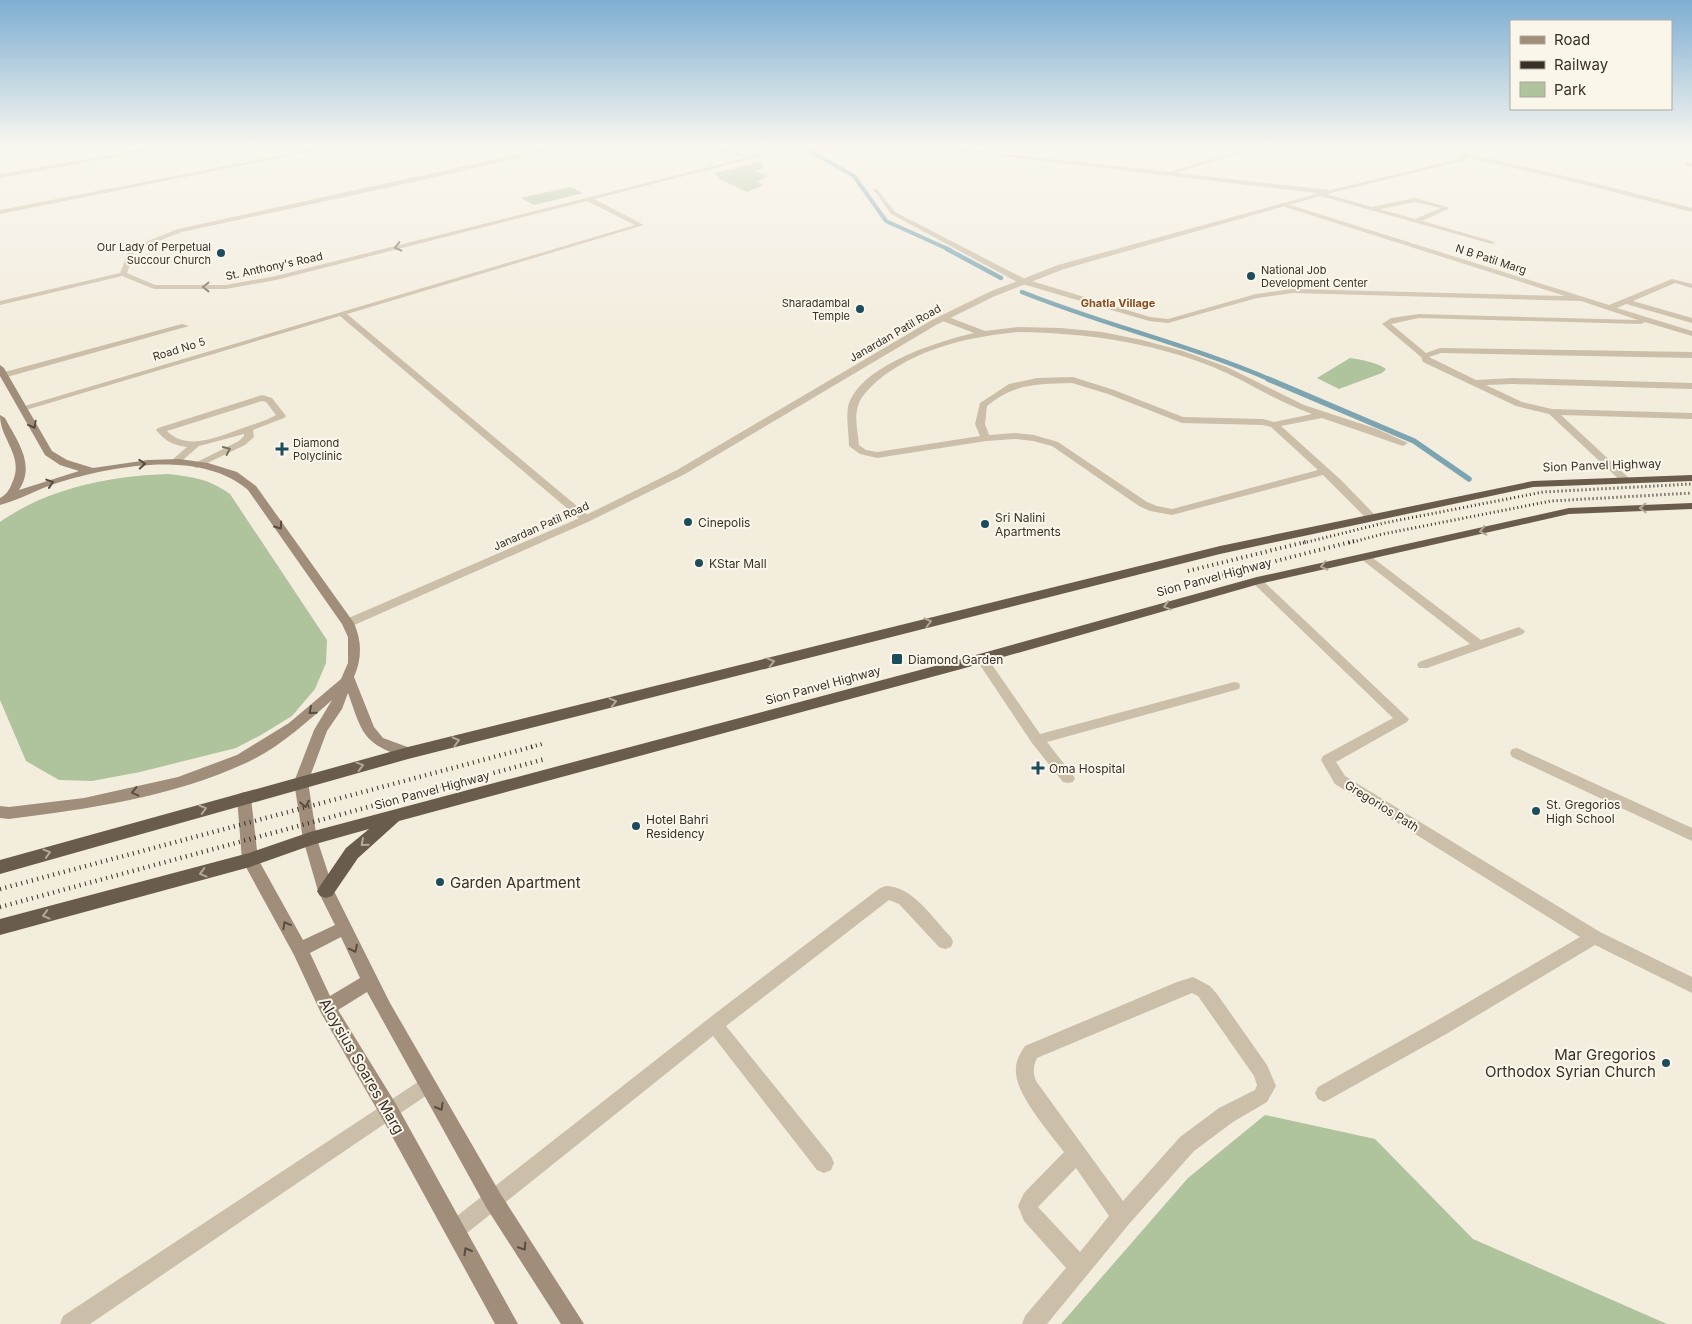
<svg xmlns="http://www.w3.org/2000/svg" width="1692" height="1324" font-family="Inter,sans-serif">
	<rect width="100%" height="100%" fill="#f3edde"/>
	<path fill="#afc39d" d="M 762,161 L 762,169 L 755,171 L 768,176 L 757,182 L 764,185 L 747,192 L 719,179 L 715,173 Z
		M 570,187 L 583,193 L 534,205 L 521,198 Z
		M 1350,358 C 1363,360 1375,362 1386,369 L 1382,373 L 1339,389 L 1317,378 Z
		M 168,474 C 193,477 209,479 230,494 L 327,640 L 326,663 L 315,689 L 292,716 L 261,735 L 236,748 L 140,772 L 92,781 L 59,780 L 26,761 L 0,700 L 0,522 C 48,488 111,476 168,474 Z
		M 1265,1115 L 1375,1139 L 1473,1239 L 1667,1324 L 1061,1324 L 1188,1178 Z"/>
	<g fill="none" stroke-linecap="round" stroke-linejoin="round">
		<path stroke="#7ca5b1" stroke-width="4" d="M 801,146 L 854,176 L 886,221 L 950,250"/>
		<path stroke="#7ca5b1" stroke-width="4.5" d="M 947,249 L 1001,278
			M 1022,292 C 1104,325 1190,345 1271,380"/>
		<path stroke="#7ca5b1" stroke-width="5.5" d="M 1268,379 L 1414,441 L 1469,479"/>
		<path fill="#ccbfa9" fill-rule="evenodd" d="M 163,146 L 173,146 L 0,178 L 0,174 Z
			M 329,146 L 339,146 L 0,214 L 0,210 Z
			M 557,146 L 566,146 L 437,177 L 182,232 L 135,250 L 127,273 L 155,285 L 226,285 L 276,276 L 745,158 L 720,152 L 711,146 L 751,156 L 793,146 L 801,146 L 594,199 L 644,225 L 347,314 L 590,517 L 591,519 L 590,521 L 582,521 L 340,316 L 26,410 L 23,411 L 18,408 L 635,225 L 587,201 L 276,280 L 226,289 L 154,289 L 122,276 L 0,305 L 0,301 L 120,273 L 130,248 L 178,229 Z
			M 915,146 L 930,146 L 1170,172 L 1254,146 L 1262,146 L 1176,173 L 1329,190 L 1331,193 L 1323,193 L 1372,207 L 1415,198 L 1450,208 L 1422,221 L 1495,242 L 1492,244 L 1317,195 L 1317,193 ZM 1415,202 L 1441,208 L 1415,219 L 1380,209 Z
			M 1467,154 L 1578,179 L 1692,208 L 1692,212 L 1578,183 L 1465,157 Z
			M 1687,162 L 1692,163 L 1692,167 L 1685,165 Z
			M 873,189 L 877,189 L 895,212 L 1025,279 L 1150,317 L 1168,319 L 1256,294 L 1293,289 L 1565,296 L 1282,206 L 1282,204 L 1284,203 L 1609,305 L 1672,279 L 1692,284 L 1692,288 L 1675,283 L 1633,301 L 1692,318 L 1692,323 L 1626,304 L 1617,308 L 1692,331 L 1692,336 L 1645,322 L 1641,324 L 1419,318 L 1391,324 L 1426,353 L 1440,348 L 1692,352 L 1692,358 L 1441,353 L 1429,357 L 1476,380 L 1512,378 L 1692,383 L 1692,389 L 1512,384 L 1486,385 L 1522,402 L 1552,409 L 1692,413 L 1692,419 L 1561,415 L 1631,480 L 1626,483 L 1622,482 L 1549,414 L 1516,406 L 1423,362 L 1421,357 L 1382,324 L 1391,318 L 1419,314 L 1638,320 L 1581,301 L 1293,293 L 1257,298 L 1168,323 L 1149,321 L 1019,283 L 891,214 Z
			M 940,316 L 946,316 L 985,331 L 1019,327 L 1061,328 L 1102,332 L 1142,340 L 1183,351 L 1227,367 L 1304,405 L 1377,429 L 1408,443 L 1403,446 L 1400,445 L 1322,418 L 1281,426 L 1341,480 L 1375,515 L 1376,517 L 1375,519 L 1367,519 L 1323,475 L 1172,515 L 1150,511 L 1139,506 L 1052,446 L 1033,441 L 1015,439 L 986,441 L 877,458 L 860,454 L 849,446 C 849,434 846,419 848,407 C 858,366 939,341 974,333 L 940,320 ZM 1019,332 C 1086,333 1150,342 1213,367 C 1247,381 1277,402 1312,414 L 1274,422 L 1263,419 L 1183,417 L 1114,390 L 1073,377 L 1037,378 L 1009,384 L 980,403 L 975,424 L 980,436 L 877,452 L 866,450 L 859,445 C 858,433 854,418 858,406 C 860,397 869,389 876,382 C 917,348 968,337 1019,332 ZM 1072,383 L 1108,394 L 1182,423 L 1263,425 L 1271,427 L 1318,470 L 1172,509 L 1157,506 L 1147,502 L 1058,442 L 1034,435 L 1015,433 L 989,435 L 985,424 L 987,406 C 1015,383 1038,384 1072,383 Z
			M 182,324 L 189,326 L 7,377 L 0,375 L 1,373 Z
			M 262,395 L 272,398 L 286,416 L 284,418 L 253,430 L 254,437 L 245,445 L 199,467 L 196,468 L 191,465 L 239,441 L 244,436 L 244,434 L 199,446 L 177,465 L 171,465 L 171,461 L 187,447 C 173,445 165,441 156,430 L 158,428 ZM 262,401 L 266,402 L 276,415 C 266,421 254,424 243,428 C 220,436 187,452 167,431 Z
			M 1365,554 L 1369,555 L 1481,640 L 1519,627 L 1525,631 L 1523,634 L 1427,668 L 1419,668 L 1417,665 L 1419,662 L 1470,644 L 1361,559 L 1359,557 L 1361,555 Z
			M 1257,578 L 1261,579 L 1409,719 L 1407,722 L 1336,762 L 1345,776 L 1600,932 L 1692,977 L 1692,993 L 1595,945 L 1448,1033 L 1330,1099 L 1324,1102 L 1318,1099 L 1315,1093 L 1318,1087 L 1436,1021 L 1580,937 L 1335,784 L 1321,760 L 1323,756 L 1393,718 L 1253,583 L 1251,581 Z
			M 982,655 L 986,656 L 1040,734 L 1234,682 L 1239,683 L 1240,686 L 1239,689 L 1047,742 L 1075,778 L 1073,782 L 1068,783 L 1063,782 L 1032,743 L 976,659 Z
			M 1517,748 L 1692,828 L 1692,841 L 1512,757 L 1510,753 L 1512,749 Z
			M 886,886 C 913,886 933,919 951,937 L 953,942 L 951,947 L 945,949 L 939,947 L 899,904 L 889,900 L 726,1026 L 831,1156 L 834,1163 L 831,1170 L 824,1173 L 817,1170 L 713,1036 L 462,1237 L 455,1240 L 448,1237 L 445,1230 L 448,1223 L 717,1012 L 880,888 Z
			M 1193,977 L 1210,986 L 1217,994 L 1267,1065 L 1276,1086 L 1267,1102 L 1233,1122 L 1194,1151 L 1129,1224 L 1047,1324 L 1022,1324 L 1025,1316 L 1066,1268 L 1024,1221 L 1018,1206 L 1024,1193 L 1064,1152 C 1050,1133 1013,1092 1016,1068 C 1016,1060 1021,1052 1025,1046 L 1177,982 ZM 1192,993 L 1198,996 L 1254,1076 L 1257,1085 L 1255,1090 L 1219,1108 L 1180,1137 L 1123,1201 L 1036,1081 C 1033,1073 1033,1066 1037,1058 ZM 1076,1168 L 1109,1216 L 1080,1252 L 1038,1207 Z
			M 427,1076 L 433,1079 L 436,1085 L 433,1091 L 90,1324 L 60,1324 L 63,1316 Z"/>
		<path fill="#ccbfa9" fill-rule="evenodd" d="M 1446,146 L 1464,148 L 1470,156 L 1462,161 L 1331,193 L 1064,269 L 995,296 L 936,325 L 685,474 L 590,521 L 352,626 L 344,626 L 342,623 L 344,620 L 582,517 L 677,470 L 930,321 L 989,292 L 1058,265 L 1327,191 L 1458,159 L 1464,155 L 1460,150 Z"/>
		<path fill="#a08e7a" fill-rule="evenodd" d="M 0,365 L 4,368 L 52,451 L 67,460 L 93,468 L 148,460 L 179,459 L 208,463 L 237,472 L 256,486 L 354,623 C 362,642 362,658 354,677 L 374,727 L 383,738 L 413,749 L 415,753 L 413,757 L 408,758 C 363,744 363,735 348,693 L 342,709 L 327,731 L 308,782 L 317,839 L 334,891 L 390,1003 L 500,1193 L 584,1324 L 561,1324 L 486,1207 L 367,992 L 338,1010 L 396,1104 L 518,1324 L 495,1324 L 382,1118 L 321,1013 L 294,955 L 242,860 L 237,798 L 239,794 L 244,792 L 249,794 L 251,798 L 258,859 L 303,940 L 335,925 L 318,891 L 303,839 L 294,782 L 314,730 L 332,700 C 306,723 277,749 246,763 C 172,797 89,809 9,819 L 0,818 L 0,806 L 9,807 L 84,798 L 178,777 L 237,755 L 289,723 L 341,679 L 348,663 L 348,637 L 342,624 L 248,490 C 200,449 113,466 57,483 C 38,489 19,500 0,505 L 0,498 C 6,495 10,489 12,483 C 25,456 0,440 0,415 L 5,418 C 17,441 36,464 19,490 L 79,471 L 60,465 L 45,455 L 0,376 ZM 341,937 L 360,978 L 330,996 L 310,953 Z"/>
		<path fill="#6a5c4d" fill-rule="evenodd" d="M 1692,475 L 1692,481 L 1533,487 L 1220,554 L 408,759 L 0,874 L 0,860 L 408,747 L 1220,546 L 1533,481 Z
			M 1692,503 L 1692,509 L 1569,514 L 1259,584 L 965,668 L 399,821 L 358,858 L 332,896 L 326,898 L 320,896 L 317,891 L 320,886 L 346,848 L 369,829 L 312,845 L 250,867 L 0,935 L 0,919 L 249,853 L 310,832 L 965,658 L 1257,577 L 1569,508 Z"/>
		<path stroke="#393129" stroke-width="3" stroke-dasharray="1 3" stroke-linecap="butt" d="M 1303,543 L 1384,523 L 1543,492 L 1692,484
			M 1349,543 L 1383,534 L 1551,501 L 1692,493"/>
		<path stroke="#393129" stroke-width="4" stroke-dasharray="1 4" stroke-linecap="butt" d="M 1188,571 L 1309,541
			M 1198,581 L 1354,541
			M 531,747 L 542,744"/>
		<path stroke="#393129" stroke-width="4.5" stroke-dasharray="1 4.5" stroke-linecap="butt" d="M 0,889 L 535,746
			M 0,907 L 545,759"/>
	</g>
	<defs><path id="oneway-chevron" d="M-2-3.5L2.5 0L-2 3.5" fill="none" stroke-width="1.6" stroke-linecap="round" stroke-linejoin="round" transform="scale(1.25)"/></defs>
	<g stroke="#7b7163">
		<use href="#oneway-chevron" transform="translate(398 247) rotate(166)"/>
		<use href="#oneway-chevron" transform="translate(206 287) rotate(-180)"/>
		<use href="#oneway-chevron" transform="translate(227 450) rotate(-25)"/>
	</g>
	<g stroke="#584d41">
		<use href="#oneway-chevron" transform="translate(33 425) rotate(61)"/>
		<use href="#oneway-chevron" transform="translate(142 464) rotate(-3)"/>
		<use href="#oneway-chevron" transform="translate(50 483) rotate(-18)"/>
		<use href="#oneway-chevron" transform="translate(279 526) rotate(55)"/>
		<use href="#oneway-chevron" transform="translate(312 711) rotate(139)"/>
		<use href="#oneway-chevron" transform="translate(135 792) rotate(167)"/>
		<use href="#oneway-chevron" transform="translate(305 804) rotate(79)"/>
		<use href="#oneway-chevron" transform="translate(286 925) rotate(-119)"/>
		<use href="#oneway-chevron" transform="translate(354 949) rotate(64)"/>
		<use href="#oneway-chevron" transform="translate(440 1107) rotate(60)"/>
		<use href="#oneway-chevron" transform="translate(523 1247) rotate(57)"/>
		<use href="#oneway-chevron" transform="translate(467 1251) rotate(-119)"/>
	</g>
	<g stroke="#b2a99c">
		<use href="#oneway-chevron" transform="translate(1643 508) rotate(178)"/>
		<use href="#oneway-chevron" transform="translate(1483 531) rotate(167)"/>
		<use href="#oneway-chevron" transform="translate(1324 566) rotate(167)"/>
		<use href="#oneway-chevron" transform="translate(1167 606) rotate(164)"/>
		<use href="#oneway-chevron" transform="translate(928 622) rotate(-14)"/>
		<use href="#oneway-chevron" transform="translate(771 662) rotate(-14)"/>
		<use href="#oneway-chevron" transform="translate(613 702) rotate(-14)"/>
		<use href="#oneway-chevron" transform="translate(456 741) rotate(-14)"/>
		<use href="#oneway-chevron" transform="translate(360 766) rotate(-15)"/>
		<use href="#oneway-chevron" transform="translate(203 809) rotate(-16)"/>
		<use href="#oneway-chevron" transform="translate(364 843) rotate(139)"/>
		<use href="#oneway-chevron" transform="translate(47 853) rotate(-16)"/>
		<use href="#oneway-chevron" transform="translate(203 873) rotate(165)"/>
		<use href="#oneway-chevron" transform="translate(46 915) rotate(165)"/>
	</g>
	<linearGradient id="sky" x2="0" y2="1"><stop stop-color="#7daed2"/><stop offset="0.44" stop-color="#faf7f0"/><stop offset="1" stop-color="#faf7f0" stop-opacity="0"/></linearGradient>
	<rect width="1692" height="331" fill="url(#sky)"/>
	<g fill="#1d4c5c" stroke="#faf6ea" stroke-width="2">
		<circle cx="221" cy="253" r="5"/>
		<circle cx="1251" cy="276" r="5"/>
		<circle cx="860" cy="309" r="5"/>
		<path d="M279.5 441.5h5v5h5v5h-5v5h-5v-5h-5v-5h5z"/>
		<circle cx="688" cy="522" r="5"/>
		<circle cx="985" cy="524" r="5"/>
		<circle cx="699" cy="563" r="5"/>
		<rect x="891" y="653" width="12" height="12" rx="2.5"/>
		<path d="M1035.5 760.5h5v5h5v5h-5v5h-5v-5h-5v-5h5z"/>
		<circle cx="1536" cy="811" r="5"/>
		<circle cx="636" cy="826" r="5"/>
		<circle cx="440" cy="882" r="5"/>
		<circle cx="1666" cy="1063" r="5"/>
	</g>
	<g text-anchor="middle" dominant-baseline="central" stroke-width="4" stroke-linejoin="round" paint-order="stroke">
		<g font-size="11" fill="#393129" stroke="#faf6ea" text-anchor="end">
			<text x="211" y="247">Our Lady of Perpetual<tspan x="211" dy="13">Succour Church</tspan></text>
			<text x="1261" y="270" text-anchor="start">National Job<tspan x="1261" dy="13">Development Center</tspan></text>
			<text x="850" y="303">Sharadambal<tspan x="850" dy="13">Temple</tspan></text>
			<text x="293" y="443" text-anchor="start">Diamond<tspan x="293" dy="13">Polyclinic</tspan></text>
		</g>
		<g font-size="11" fill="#393129" stroke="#faf6ea">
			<text transform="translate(1491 259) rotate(18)">N B Patil Marg</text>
			<text transform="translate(274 266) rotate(-12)">St. Anthony's Road</text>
			<text transform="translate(895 333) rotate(-30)">Janardan Patil Road</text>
			<text transform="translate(179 349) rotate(-17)">Road No 5</text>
			<text transform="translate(541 526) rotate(-24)">Janardan Patil Road</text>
		</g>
		<g font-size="11" font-weight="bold" fill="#8a4c20" stroke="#faf6ea">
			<text x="1118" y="303">Ghatla Village</text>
		</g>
		<g font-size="12" fill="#393129" stroke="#faf6ea">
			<text transform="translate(1602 465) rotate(-2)">Sion Panvel Highway</text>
			<text transform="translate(1214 577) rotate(-15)">Sion Panvel Highway</text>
			<text transform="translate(823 685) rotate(-15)">Sion Panvel Highway</text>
			<text transform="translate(432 790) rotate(-15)">Sion Panvel Highway</text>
			<text transform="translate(1382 806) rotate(32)">Gregorios Path</text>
		</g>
		<g font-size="12" fill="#393129" stroke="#faf6ea" text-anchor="start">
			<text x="995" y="517">Sri Nalini<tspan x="995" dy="14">Apartments</tspan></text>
			<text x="698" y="522">Cinepolis</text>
			<text x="709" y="563">KStar Mall</text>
			<text x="908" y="659">Diamond Garden</text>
			<text x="1049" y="768">Oma Hospital</text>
			<text x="1546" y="804">St. Gregorios<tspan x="1546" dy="14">High School</tspan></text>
			<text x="646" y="819">Hotel Bahri<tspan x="646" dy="14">Residency</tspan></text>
		</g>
		<g font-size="15" fill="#393129" stroke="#faf6ea" text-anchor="start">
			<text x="450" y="882">Garden Apartment</text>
			<text x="1656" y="1054" text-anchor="end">Mar Gregorios<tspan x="1656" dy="17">Orthodox Syrian Church</tspan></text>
		</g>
		<g font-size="15" fill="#393129" stroke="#faf6ea">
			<text transform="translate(362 1066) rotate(60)">Aloysius Soares Marg</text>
		</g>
	</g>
	<rect x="1510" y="20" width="162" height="90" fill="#faf6ea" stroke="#ada79d"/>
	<rect x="1520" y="36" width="25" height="8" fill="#a08e7a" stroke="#ada79d"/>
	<text x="1554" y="45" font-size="15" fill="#393129">Road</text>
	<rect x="1520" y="61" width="25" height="8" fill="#393129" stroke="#ada79d"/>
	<text x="1554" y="70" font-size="15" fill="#393129">Railway</text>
	<rect x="1520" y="82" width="25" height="15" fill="#afc39d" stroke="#ada79d"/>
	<text x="1554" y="95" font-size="15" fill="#393129">Park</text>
</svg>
